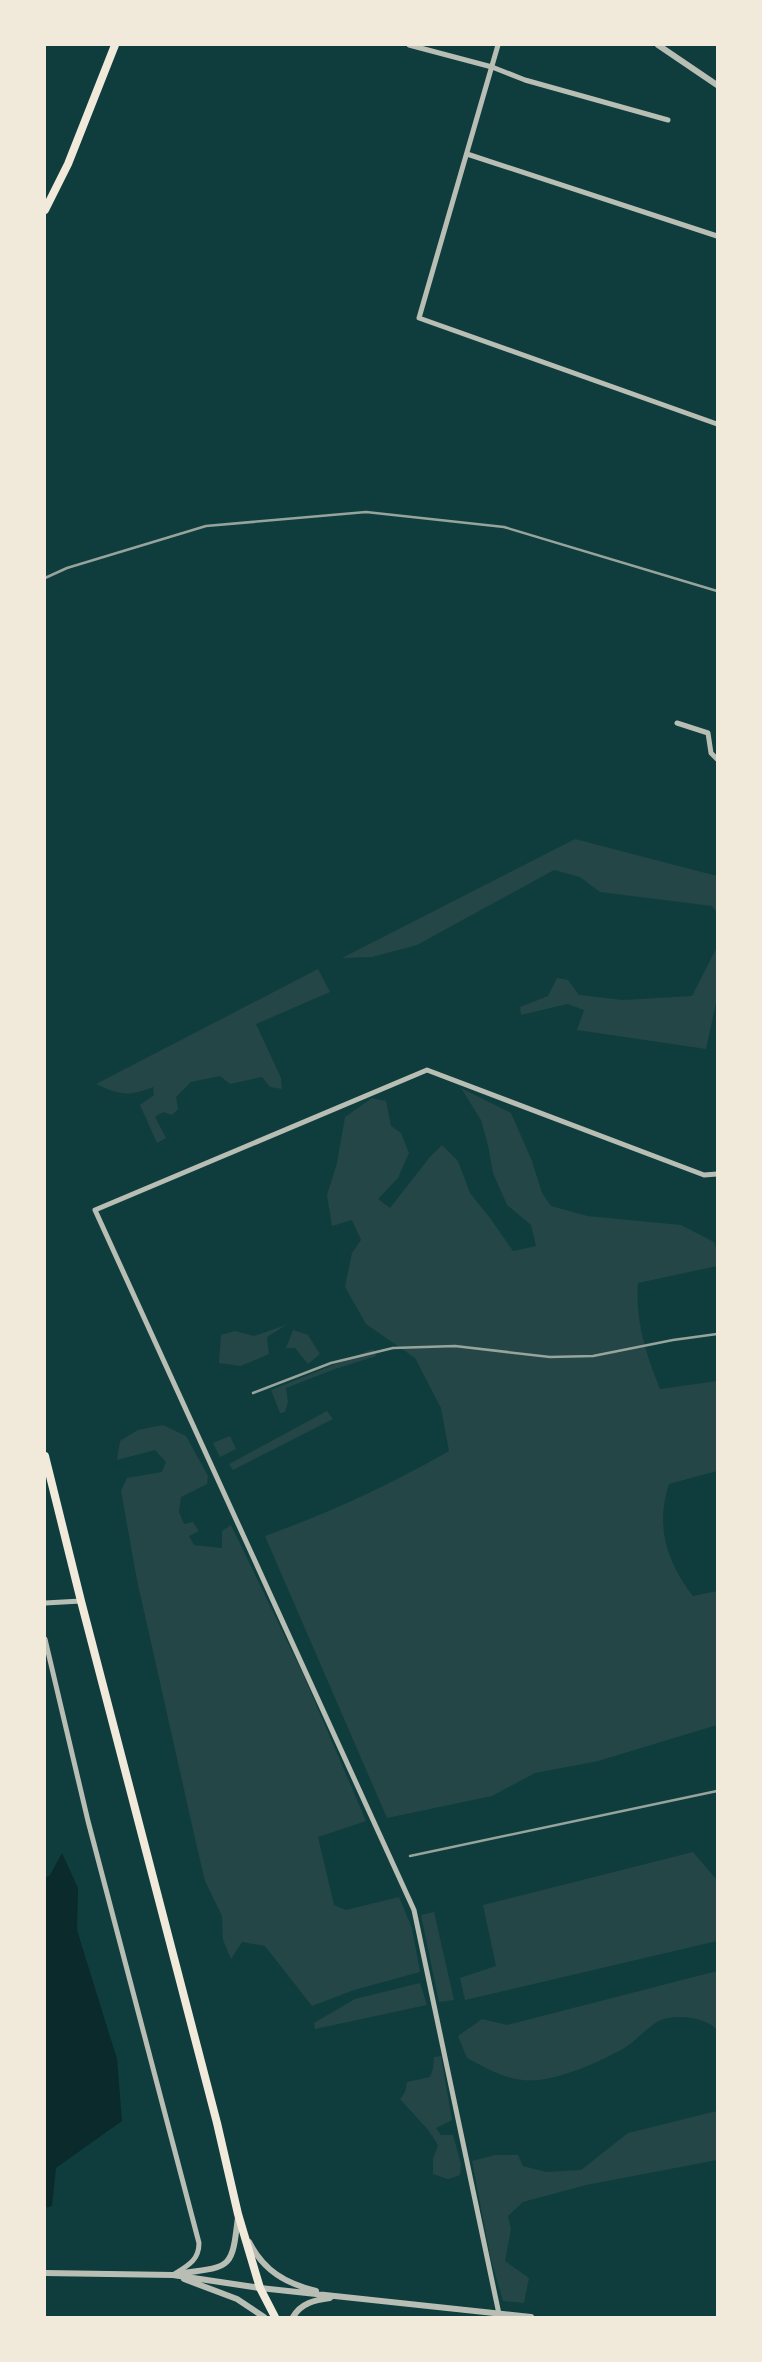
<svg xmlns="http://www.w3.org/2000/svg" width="762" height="2362" font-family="'Fira Sans Condensed',sans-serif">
	<rect width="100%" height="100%" fill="#0f3d3e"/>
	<path fill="#244646" d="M 575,839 L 717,876 L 717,913 L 712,906 L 600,892 L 580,877 L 554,870 L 417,945 L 372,957 L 342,958 Z
		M 717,947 L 717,998 L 706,1049 L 577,1030 L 584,1010 L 567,1004 L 521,1015 L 520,1007 L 548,996 L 557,978 L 568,980 L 579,995 L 623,1000 L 692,996 Z
		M 318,969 L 330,992 L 256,1024 L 281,1078 L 282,1089 L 270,1087 L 262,1077 L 230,1084 L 220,1076 L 191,1082 L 176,1097 L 178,1109 L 172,1115 L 163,1112 L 155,1117 L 166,1138 L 157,1143 L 140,1105 L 154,1095 L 153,1087 C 128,1097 120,1095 96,1084 Z
		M 461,1088 L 511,1113 L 532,1161 L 542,1193 L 551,1206 L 587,1216 L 681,1225 L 714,1242 L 717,1251 L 717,1266 L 638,1283 C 635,1320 646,1355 660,1389 L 717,1381 L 717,1471 L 669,1484 C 655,1526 667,1563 693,1596 L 717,1591 L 717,1725 L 598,1761 L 535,1773 L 492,1796 L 387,1818 L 265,1536 C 329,1513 390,1485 449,1451 L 441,1408 L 415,1358 L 366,1324 L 345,1287 L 352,1253 L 361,1240 L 352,1220 L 332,1226 L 327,1195 L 337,1163 L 345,1117 L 372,1098 L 386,1101 L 391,1126 L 401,1133 L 409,1153 L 398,1178 L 378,1199 L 390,1208 L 429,1158 L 442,1145 L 458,1161 L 470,1193 L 490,1218 L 513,1251 L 536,1246 L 531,1225 L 507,1205 L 493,1173 L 488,1145 L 481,1120 Z
		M 286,1325 L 267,1337 L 269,1354 L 241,1366 L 219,1363 L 221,1335 L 235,1331 L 254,1336 Z
		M 293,1330 L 308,1335 L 320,1354 L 308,1364 L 295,1348 L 286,1348 Z
		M 373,1349 L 376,1356 L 335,1369 L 286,1388 L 288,1402 L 285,1412 L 280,1413 L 271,1390 Z
		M 327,1411 L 333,1419 L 233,1470 L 229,1464 Z
		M 163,1425 L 186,1436 L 208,1476 L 207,1484 L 181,1497 L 179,1512 L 184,1524 L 193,1522 L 199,1531 L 189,1536 L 194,1545 L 222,1548 L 222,1531 L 231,1525 L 303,1674 L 366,1821 L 318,1837 L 334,1905 L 346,1910 L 399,1897 L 412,1928 L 420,1972 L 354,1990 L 312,2006 L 265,1946 L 242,1942 L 231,1959 L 223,1940 L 222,1916 L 205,1881 L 196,1843 L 137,1580 L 121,1491 L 127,1478 L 162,1472 L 166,1462 L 155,1450 L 117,1460 L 120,1441 L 138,1430 Z
		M 230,1436 L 236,1449 L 220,1457 L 213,1443 Z
		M 693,1852 L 717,1880 L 717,1941 L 465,2000 L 460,1978 L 496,1966 L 483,1905 Z
		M 434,1912 L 454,2000 L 439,2002 L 421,1915 Z
		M 717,1971 L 717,2030 C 706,2016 671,2013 657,2022 C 644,2030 634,2043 621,2050 C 599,2062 564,2077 539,2080 C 512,2083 489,2070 467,2058 L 458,2036 L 482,2019 L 507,2025 Z
		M 420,1983 L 427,2005 L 315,2029 L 314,2023 L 355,1999 Z
		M 441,2056 L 452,2120 L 436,2128 L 441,2135 L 453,2135 L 461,2164 L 460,2175 L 448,2179 L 433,2174 L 433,2159 L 438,2145 L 429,2131 L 400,2099 L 405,2092 L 407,2082 L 430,2077 L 433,2069 L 434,2057 Z
		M 717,2111 L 717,2160 L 586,2185 L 523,2202 L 508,2216 L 511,2229 L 505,2261 L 529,2278 L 524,2303 L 503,2301 L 491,2260 L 472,2161 L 495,2155 L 518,2155 L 523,2166 L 546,2172 L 581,2170 L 628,2133 Z"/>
	<path fill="#0a2a2b" d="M 62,1853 L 78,1888 L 77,1930 L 117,2059 L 122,2121 L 56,2168 L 52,2206 L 45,2208 L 45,1878 L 50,1875 Z"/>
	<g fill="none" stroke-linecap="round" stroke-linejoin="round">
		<path stroke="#b8beb3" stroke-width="5" d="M 409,45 L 492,67 L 525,80 L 668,120
			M 498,45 L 419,318 L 717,424
			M 467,154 L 717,236
			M 677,723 L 708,733 L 711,753 L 717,759
			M 45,1603 L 81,1601
			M 45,1639 L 88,1821 L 199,2243 C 199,2261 187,2266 173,2275
			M 499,2314 L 414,1910 L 95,1210 L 427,1070 L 704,1175 L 717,1174"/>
		<path stroke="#b8beb3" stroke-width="6" d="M 658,45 L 717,85
			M 249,2242 C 264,2271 285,2283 316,2291
			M 45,2273 L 173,2275 L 260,2288 L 531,2317
			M 182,2273 C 232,2267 232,2268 238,2217
			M 184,2279 L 237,2299 L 264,2317
			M 293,2317 C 301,2303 315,2300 330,2298"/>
		<path stroke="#f1e9da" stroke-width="8" d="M 45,210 L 68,164 L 115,45
			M 45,1456 L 81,1601 L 217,2123 L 238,2214 L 260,2288 L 275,2317"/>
		<path stroke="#97a49c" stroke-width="2.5" d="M 45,578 L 67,568 L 206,526 L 366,512 L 504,527 L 717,591
			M 253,1393 L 331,1363 L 393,1348 L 455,1346 L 550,1357 L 593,1356 L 673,1340 L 717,1334
			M 410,1856 L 717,1791"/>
	</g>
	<rect width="762" height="2362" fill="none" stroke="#f1e9da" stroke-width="92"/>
</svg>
